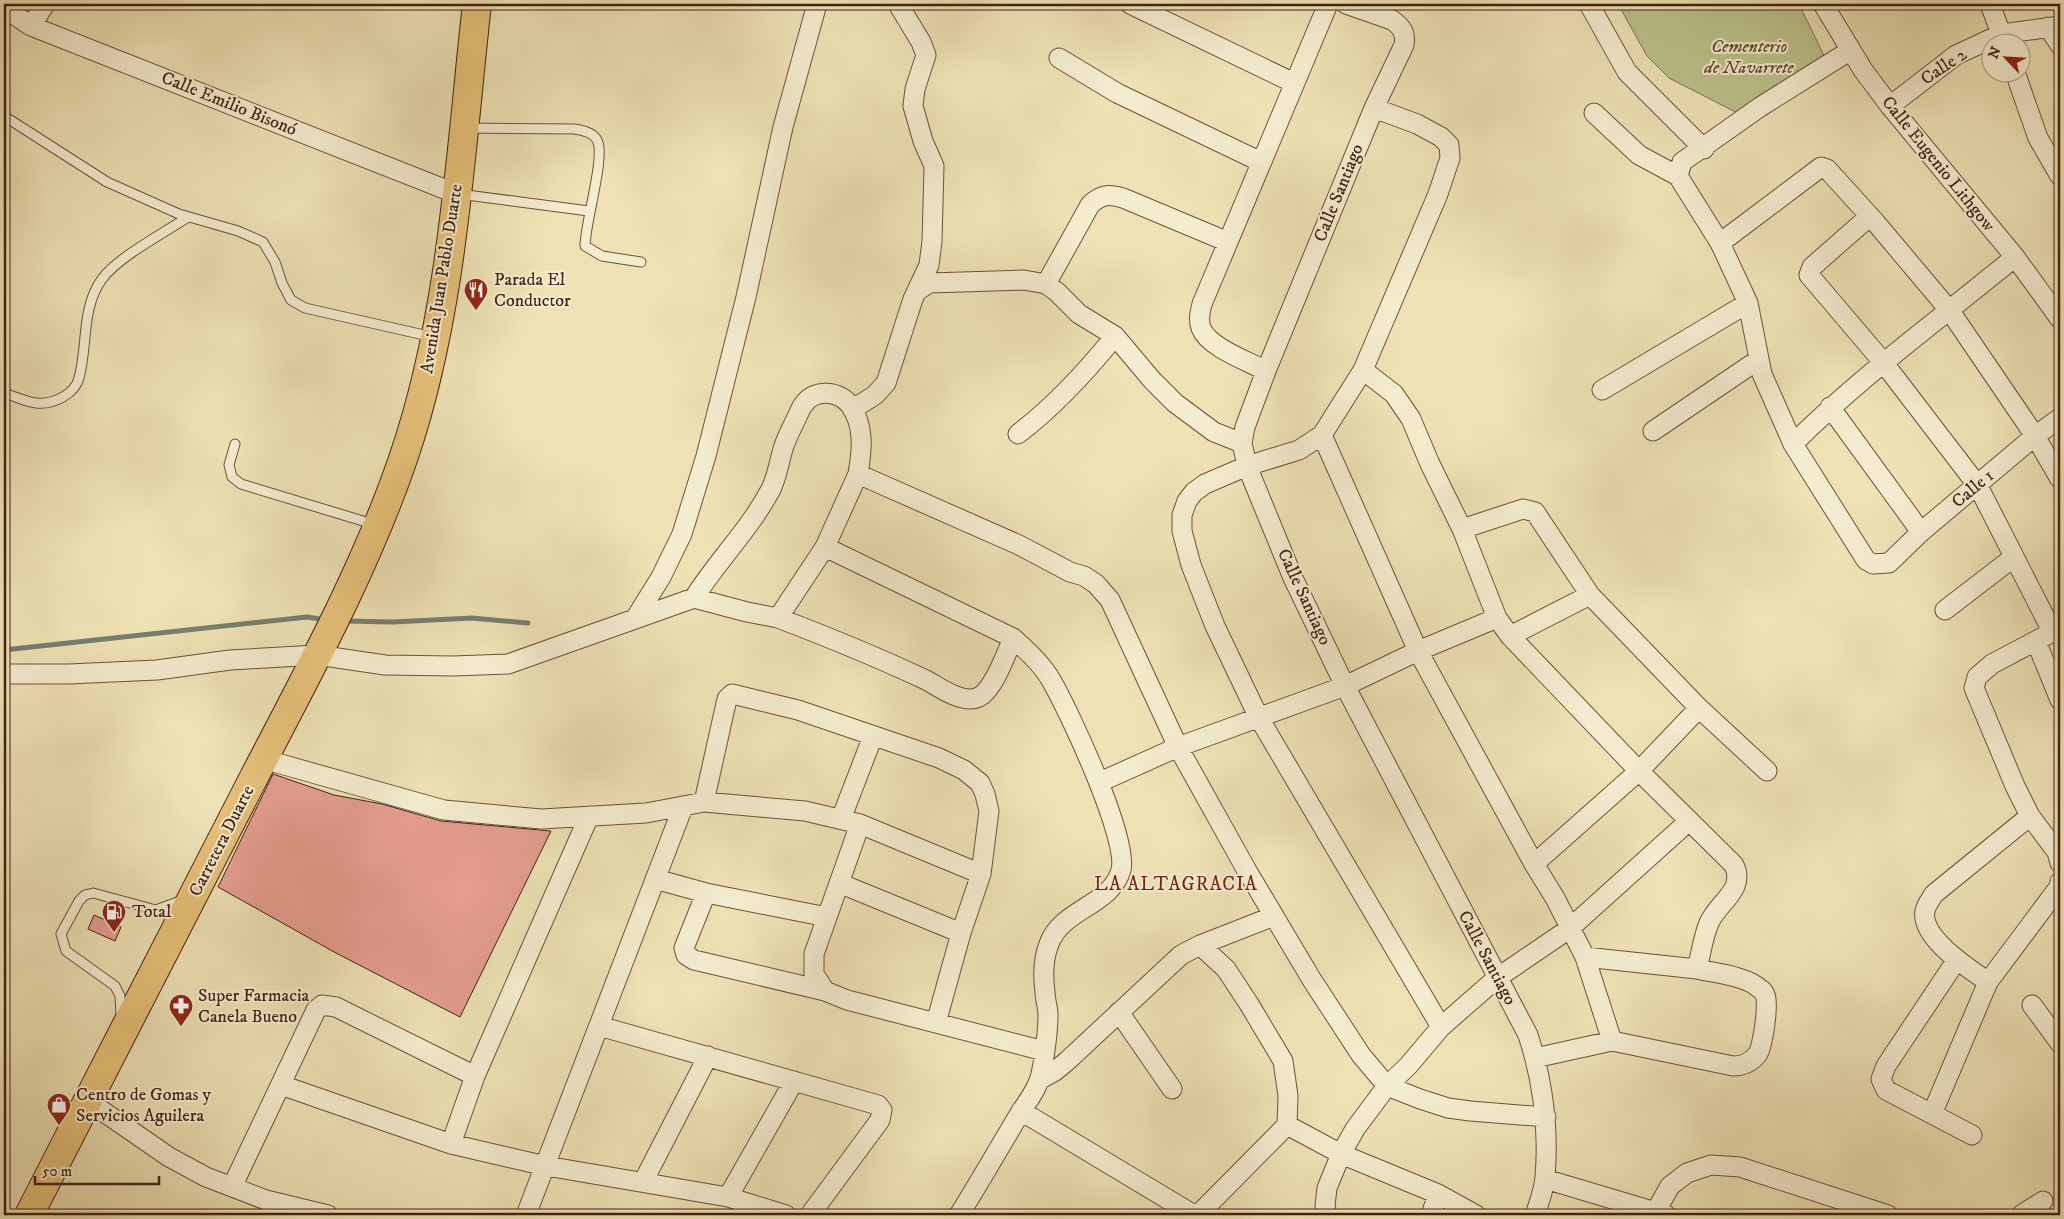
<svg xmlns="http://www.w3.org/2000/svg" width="2064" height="1219" font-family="'IM FELL DW Pica',serif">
	<rect width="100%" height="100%" fill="#eee2b5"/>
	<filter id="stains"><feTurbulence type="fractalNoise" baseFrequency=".004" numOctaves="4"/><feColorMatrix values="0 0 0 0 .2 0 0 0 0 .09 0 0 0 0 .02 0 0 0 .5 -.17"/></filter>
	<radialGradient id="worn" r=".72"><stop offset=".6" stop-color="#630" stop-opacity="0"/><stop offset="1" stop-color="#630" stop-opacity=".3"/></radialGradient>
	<path fill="#bcc28b" stroke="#807250" d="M 1618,4 L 1799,4 L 1830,68 L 1753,121 L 1669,78 L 1647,56 Z"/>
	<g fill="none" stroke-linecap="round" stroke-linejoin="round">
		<path stroke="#777f72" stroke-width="5" d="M 345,621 L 393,622 L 472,618 L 528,623
			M 4,650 L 307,617 L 326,620"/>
	</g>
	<path fill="#e59d8e" stroke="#432114" d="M 273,774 L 334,795 L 382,804 L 441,821 L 551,831 L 460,1017 L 336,953 L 218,887 Z
		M 94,915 L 121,927 L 115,941 L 88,929 Z"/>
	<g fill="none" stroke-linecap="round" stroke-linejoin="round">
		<defs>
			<path id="service" d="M 4,116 L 107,182 L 179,214 L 238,231 L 263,242 L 275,262 L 282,283 L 291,300 L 305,308 L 433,337
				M 466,128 L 574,129 C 582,130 593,132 597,140 C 606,155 585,223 585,246 L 602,256 L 641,262
				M 459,194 L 589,211
				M 4,393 C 14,396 26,402 36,403 C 53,405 75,394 79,378 C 88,345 81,308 102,279 C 118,257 164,233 188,217
				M 235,444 L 229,465 L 232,477 L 241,484 L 376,525
				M 121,1016 L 120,996 L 115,986 L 66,951 L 61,934 L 79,901 L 85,895 L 93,893 L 156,910 L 183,900"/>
			<path id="minor" d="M 1130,4 L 1294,83
				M 1346,4 L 1392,20 C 1402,27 1406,33 1404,45 L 1374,108 L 1266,371 L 1245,427 L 1242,443 L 1247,466 L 1293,578 L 1345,686 L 1528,1035 C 1543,1081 1549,1129 1545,1177 C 1544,1190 1539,1203 1535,1215
				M 1589,4 L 1627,72 L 1704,149
				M 1823,4 L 1863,70 L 1890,106 L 2015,257 L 2060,319
				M 1990,4 L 2004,42
				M 4,8 L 31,26 L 457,194
				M 31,26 L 45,4
				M 2048,27 L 2060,45
				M 1059,58 L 1117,93 L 1261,162
				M 2015,72 L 2038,138 L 2060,176
				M 1890,106 L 1956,55 L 2001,34 L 2060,26
				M 1374,108 L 1417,124 L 1441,137 L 1449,145 L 1450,158 L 1438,194 L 1363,370 L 1322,435 L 1299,450 L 1247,466 L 1205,484 L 1194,492 L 1187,501 L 1182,515 L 1182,531 L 1191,565 L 1215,626 L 1259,718 L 1441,1027
				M 1594,113 L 1639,155 L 1678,176 L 1720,243 L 1748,303 L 1762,374 L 1793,444 L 1866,560 L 1873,564 L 1889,563 L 1921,532 L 2035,436 L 2060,418
				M 1678,176 L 1682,162 L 1760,107 L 1851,50
				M 1870,216 L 1812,267 L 1809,275 L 1883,362 L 1978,486 L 2052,631
				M 1720,243 L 1821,167 L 1827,169 L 1876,223 L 1950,311 L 2035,436 L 2060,479
				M 1046,284 L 1090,205 C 1101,194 1109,194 1123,198 L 1228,242
				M 917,291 L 929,283 L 1024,280 L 1046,284 L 1057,292 L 1079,314 L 1115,336 L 1152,380 L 1175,403 L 1214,432 L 1242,443
				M 1363,370 L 1394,394 L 1411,419 L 1430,464 L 1462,529 L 1497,618 L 1510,636 L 1639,771 L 1734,865 C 1746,890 1718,902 1709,923 C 1703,937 1701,954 1697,969 C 1714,973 1747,976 1760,989 C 1762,990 1764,992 1765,995 C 1769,1003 1763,1048 1757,1055 C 1750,1063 1743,1066 1733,1066 L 1612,1041 L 1535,1058
				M 1266,371 C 1248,361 1209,348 1201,328 C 1198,320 1200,312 1202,304 L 1328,4
				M 1602,390 L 1748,303
				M 1830,407 L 1921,532
				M 853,409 L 875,395 L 886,383 L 913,299 L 929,265 L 932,241 L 934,166 L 923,141 L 913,106 L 915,89 L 926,55 L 921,42 L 898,4
				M 1653,431 L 1758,360
				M 1018,434 C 1056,405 1086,372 1115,336
				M 1322,435 L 1418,651 L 1534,864 L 1555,898 L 1585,957 L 1612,1041
				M 1793,444 C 1861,376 1940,319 2015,257
				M 1462,529 L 1523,509 L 1535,512 L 1590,595
				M 825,547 L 858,474 L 1019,545 L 1070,572 L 1084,576 L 1096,584 L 1110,600 L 1178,747 L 1246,869 L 1312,980 L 1361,1055 L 1387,1086 L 1420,1099 L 1448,1108 L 1470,1111 L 1546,1117
				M 694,598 C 718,560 750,529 771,489 C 777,477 779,462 783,449 C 786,438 792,428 797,417 C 799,413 801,407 804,404 C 815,388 839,391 850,405 C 865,426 862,450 858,474
				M 1945,610 L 2014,557
				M 778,618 C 828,637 877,657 926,680 C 939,687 963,705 979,697 C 994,689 1006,654 1013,638
				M 635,619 L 694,598 L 747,612 L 778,618 L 825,547 L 1013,638 C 1027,651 1042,664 1051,680 C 1069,711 1129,839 1121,870 C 1111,906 1061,909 1049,944 C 1043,959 1043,977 1045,992 C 1045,1000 1048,1007 1048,1015 C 1048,1032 1044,1062 1040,1078 C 1036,1092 1024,1106 1017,1118 C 998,1150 979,1183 959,1215
				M 2060,628 L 1992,664 L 1977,677 L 1974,688 L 2015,786 L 2030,816 L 2057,852 L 2060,863
				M 1510,636 L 1590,595 L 1699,708 L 1767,771
				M 2036,641 L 2060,700
				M 4,674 L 69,674 L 157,670 L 230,660 L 317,655 L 385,665 L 453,666 L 508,664 L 635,619 L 661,577 L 682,534 L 706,456 L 746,297 L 783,127 L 817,4
				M 263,759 L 444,810 L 541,819 L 646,813 L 704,802 L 805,811 L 860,824 L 981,874
				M 1100,782 L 1178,747 L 1345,686 L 1418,651 L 1497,618
				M 704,802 L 727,699 L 732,694 L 798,710 L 939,758 L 964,770 L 980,783 L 985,794 L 989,811 L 981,874 L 961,933 L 936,1023
				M 841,819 L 873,736
				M 1534,864 L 1639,771 L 1699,708
				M 655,879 L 706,893 L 827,917
				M 839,883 L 961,933
				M 706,893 L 684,948 L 686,955 L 694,960 L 825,991 L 847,1000 L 1044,1051
				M 1200,945 L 1226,969 L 1249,1004 L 1283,1061 L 1288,1096 L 1287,1125 L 1341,1154 L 1438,1194 L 1476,1215
				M 1585,957 L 1697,969
				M 1956,961 L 1886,1066 L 1881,1079 L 1886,1090 L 1972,1135
				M 1988,982 C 1970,969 1920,938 1925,911 C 1926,905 1931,899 1934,894 L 2030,816
				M 825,991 L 814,974 L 814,954 L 860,824
				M 2032,1005 L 2060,1043
				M 1119,1012 L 1172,1089
				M 599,1026 L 878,1105 L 882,1110 L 880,1120 L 810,1215
				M 1039,1080 L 1055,1071 L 1066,1062 L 1181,955 L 1200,945 L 1274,916
				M 281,1085 L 451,1144 L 546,1166 L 728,1197 L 786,1215
				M 88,1101 L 169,1157 L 206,1177 L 266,1200 L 328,1215
				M 1021,1111 L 1194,1215
				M 1932,1114 L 1988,982 L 2059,887 L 2060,882
				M 451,1144 L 475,1076 L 589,816
				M 1545,1179 L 1666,1215
				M 643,1182 L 708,1056
				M 232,1187 L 316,1010 L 322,1005 L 336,1007 L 475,1076
				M 728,1197 L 794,1081
				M 1656,1211 L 1670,1186 L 1687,1173 L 1711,1165 L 1740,1167 L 1888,1215
				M 526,1215 L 683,807
				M 1198,1215 L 1287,1125
				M 1327,1215 L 1325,1206 L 1327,1188 L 1341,1154 L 1355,1129 L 1387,1086 L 1408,1066 L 1441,1027 L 1497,978 L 1569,929 L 1689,821
				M 1431,1215 L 1438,1194
				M 2021,1215 L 2043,1201"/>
			<path id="primary" d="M 29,1215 C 104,1069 179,923 254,777 C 308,673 366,568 404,456 C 453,312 460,154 477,4"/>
		</defs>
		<use href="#service" stroke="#6e513c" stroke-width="11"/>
		<use href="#minor" stroke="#6e513c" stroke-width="21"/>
		<use href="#primary" stroke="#432114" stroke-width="30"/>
		<use href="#service" stroke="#f4eccf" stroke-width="9"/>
		<use href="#minor" stroke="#f4eccf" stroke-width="19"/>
		<use href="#primary" stroke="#e7c17a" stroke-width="28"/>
	</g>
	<defs>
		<symbol id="restaurant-pin" viewBox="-11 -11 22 30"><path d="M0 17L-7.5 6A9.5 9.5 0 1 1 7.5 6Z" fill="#8f2418" stroke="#f4eccf"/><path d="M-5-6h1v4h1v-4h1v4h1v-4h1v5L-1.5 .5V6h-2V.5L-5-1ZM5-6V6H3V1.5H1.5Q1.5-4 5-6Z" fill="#fff"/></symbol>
		<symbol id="fuel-pin" viewBox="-11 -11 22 30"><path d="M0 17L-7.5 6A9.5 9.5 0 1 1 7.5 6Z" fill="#8f2418" stroke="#f4eccf"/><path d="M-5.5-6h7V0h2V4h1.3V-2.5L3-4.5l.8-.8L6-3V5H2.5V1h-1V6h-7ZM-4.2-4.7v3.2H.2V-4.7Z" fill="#fff"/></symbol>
		<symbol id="pharmacy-pin" viewBox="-11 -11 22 30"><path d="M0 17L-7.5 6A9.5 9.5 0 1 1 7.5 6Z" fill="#8f2418" stroke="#f4eccf"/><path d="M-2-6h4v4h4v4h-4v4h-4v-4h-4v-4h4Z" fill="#fff"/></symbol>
		<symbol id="shop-pin" viewBox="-11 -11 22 30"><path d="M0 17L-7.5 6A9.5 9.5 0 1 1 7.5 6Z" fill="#8f2418" stroke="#f4eccf"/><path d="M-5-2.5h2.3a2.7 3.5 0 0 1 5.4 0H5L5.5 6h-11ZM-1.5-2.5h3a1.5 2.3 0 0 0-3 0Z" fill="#fff"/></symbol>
	</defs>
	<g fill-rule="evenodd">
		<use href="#restaurant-pin" x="462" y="276" width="28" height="38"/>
		<use href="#fuel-pin" x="100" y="898" width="28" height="38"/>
		<use href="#pharmacy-pin" x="167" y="992" width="28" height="38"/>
		<use href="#shop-pin" x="45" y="1091" width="28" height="38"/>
	</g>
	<g text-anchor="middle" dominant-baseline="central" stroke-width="4" stroke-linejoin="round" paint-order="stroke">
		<g font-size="18" font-style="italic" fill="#614932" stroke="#f4eccf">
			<text x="1749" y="47">Cementerio<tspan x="1749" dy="21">de Navarrete</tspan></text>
		</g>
		<g font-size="18" fill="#432114" stroke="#f4eccf">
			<text transform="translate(1944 67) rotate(-34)">Calle 2</text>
			<text transform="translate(229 104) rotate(22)">Calle Emilio Bisonó</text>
			<text transform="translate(1938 164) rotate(51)">Calle Eugenio Lithgow</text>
			<text transform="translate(1339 193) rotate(-68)">Calle Santiago</text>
			<text transform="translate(442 279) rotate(-81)">Avenida Juan Pablo Duarte</text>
			<text transform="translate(1973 489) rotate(-40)">Calle 1</text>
			<text transform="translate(1304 597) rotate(65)">Calle Santiago</text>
			<text transform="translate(222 841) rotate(-63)">Carretera Duarte</text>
			<text transform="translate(1487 958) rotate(62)">Calle Santiago</text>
		</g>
		<g font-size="18" fill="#432114" stroke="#f4eccf" text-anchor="start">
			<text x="494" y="280">Parada El<tspan x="494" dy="21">Conductor</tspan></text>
			<text x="132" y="912">Total</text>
			<text x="198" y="996">Super Farmacia<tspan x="198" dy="21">Canela Bueno</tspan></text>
			<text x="76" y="1095">Centro de Gomas y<tspan x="76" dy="21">Servicios Aguilera</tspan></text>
		</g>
		<g font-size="19" letter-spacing="1" fill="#7a1f14" stroke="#f4eccf">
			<text x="1176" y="884">LA ALTAGRACIA</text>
		</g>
	</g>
	<rect width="2064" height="1219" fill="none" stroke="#eee2b5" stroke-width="20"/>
	<rect x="5" y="5" width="2054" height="1209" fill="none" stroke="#432114" stroke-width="2.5"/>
	<rect x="10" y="10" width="2044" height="1199" fill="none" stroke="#432114"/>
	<g transform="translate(2006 58) rotate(295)"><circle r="24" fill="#f4eccf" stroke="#ad9b84"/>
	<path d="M0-4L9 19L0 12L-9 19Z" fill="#8f2418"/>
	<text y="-8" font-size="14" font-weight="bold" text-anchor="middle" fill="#432114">N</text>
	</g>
	<path d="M35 1176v8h124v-8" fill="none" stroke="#432114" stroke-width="2.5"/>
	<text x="42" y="1176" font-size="15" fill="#432114" stroke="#f4eccf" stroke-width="4" paint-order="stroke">50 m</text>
	<rect width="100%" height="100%" filter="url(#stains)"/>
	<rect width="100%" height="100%" fill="url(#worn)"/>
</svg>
